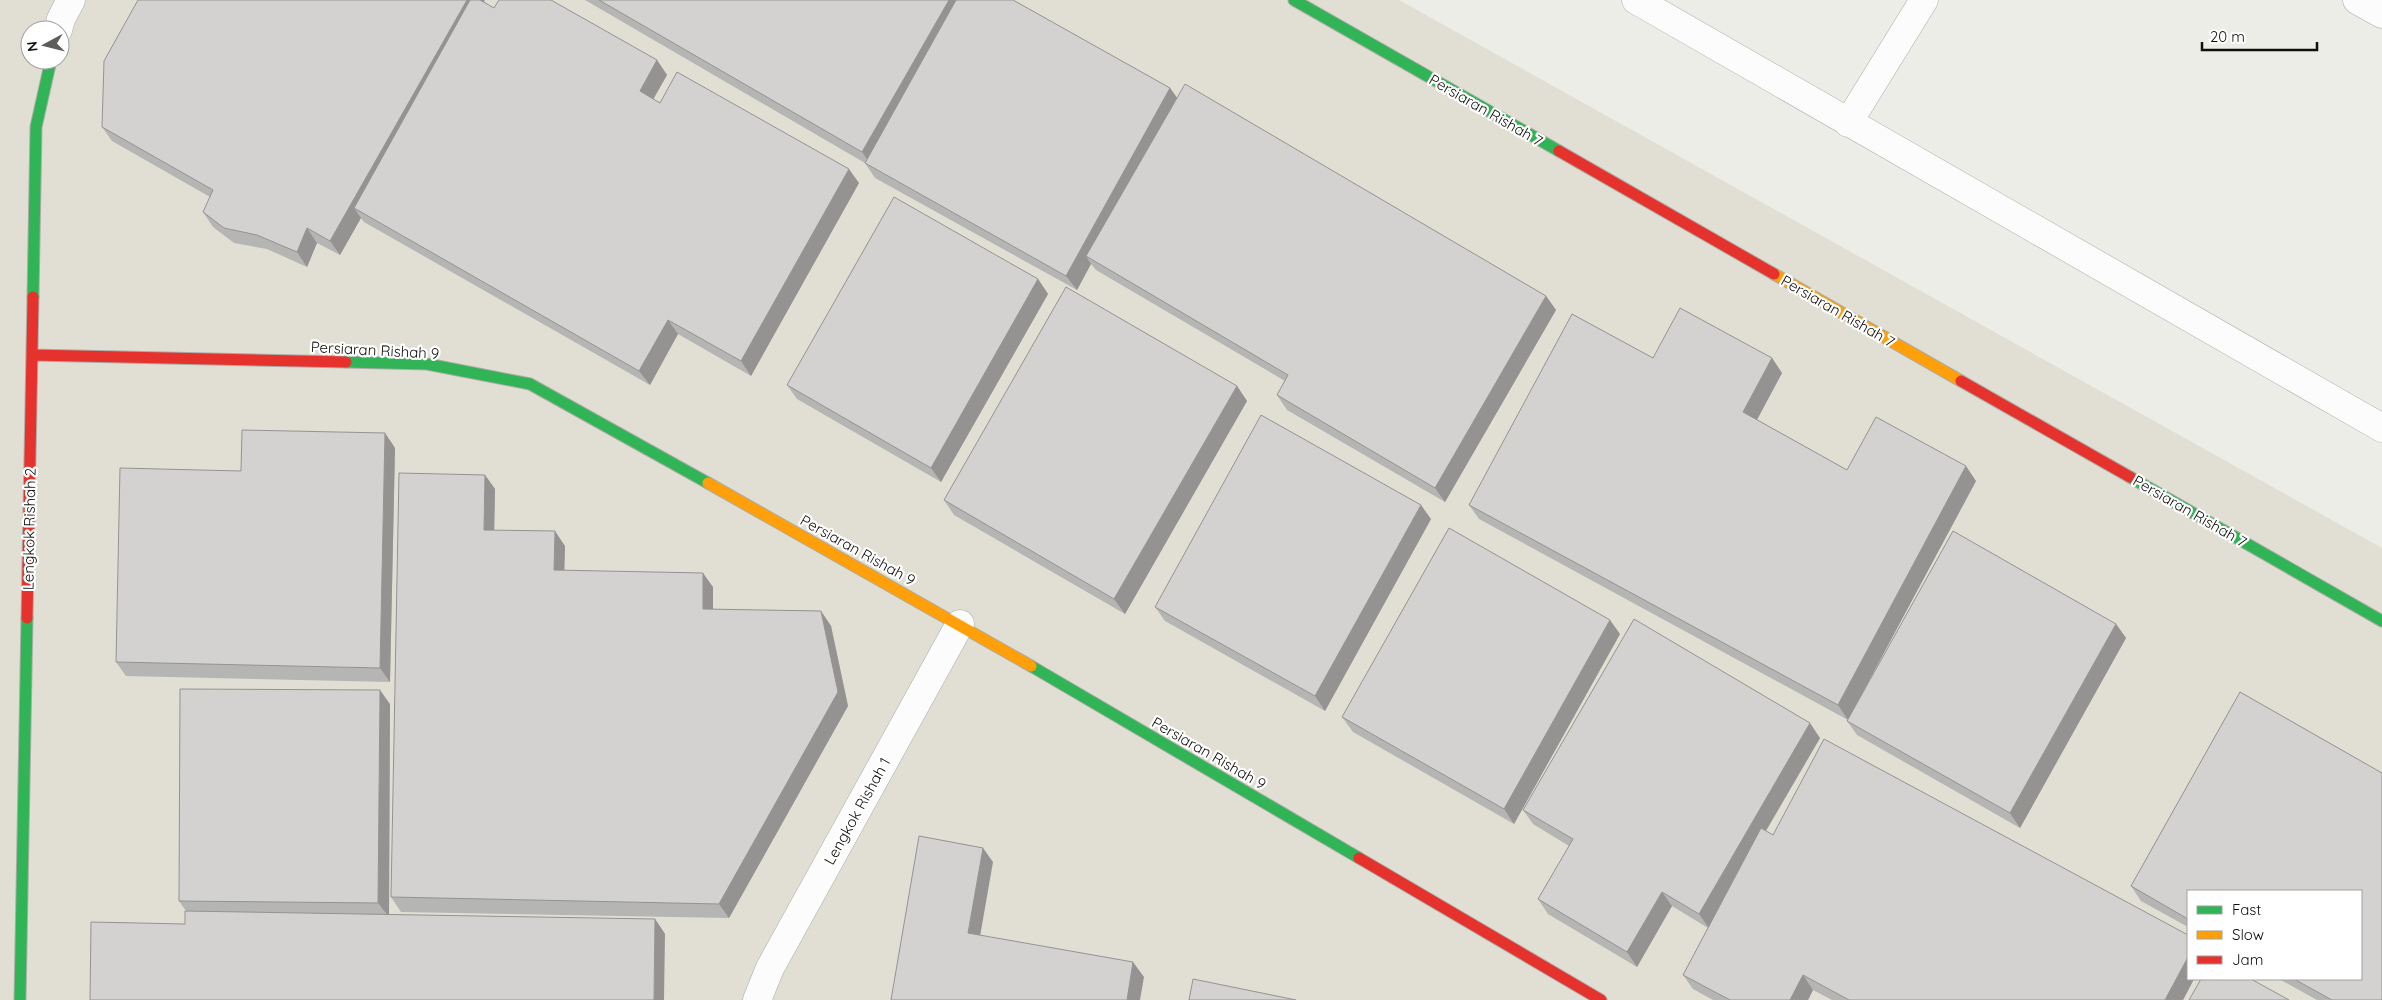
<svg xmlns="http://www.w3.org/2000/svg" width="2382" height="1000" font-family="Quicksand,sans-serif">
	<rect width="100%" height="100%" fill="#edede8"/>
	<path fill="#e1dfd4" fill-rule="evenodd" d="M 0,0 L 1399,0 L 2382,548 L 2382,1000 L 0,1000 ZM 30,30 L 60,30 L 60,60 L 30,60 ZM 2188,891 L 2361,891 L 2361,979 L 2188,979 Z"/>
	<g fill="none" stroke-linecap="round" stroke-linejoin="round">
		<defs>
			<path id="street" d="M 1636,0 L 2382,428
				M 2357,0 L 2382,14
				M 58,30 L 61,19 L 71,0
				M 1848,123 L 1924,0
				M 757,1000 L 770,968 L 960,624"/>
			<path id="fast" d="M 1294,0 L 1559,151
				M 33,297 L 36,127 L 51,60
				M 346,362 L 427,364 L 530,384 L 708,483
				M 2130,477 L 2382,621
				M 1031,666 L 1359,858
				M 20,1000 L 27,618"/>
			<path id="slow" d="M 1774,274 L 1961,381
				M 708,483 L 1031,666"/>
			<path id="jam" d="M 1559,151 L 1774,274
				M 32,355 L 346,362
				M 1961,381 L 2130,477
				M 27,618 L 33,297
				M 1359,858 L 1601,1000"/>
		</defs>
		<use href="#street" stroke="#acaca8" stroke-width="29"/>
		<use href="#fast" stroke="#acaca8" stroke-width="13"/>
		<use href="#slow" stroke="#acaca8" stroke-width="13"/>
		<use href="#jam" stroke="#acaca8" stroke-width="13"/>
		<use href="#street" stroke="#fcfcfc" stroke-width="28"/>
		<use href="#fast" stroke="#30b455" stroke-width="11"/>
		<use href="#slow" stroke="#ff9f0a" stroke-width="11"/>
		<use href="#jam" stroke="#e5322d" stroke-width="11"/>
	</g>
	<path fill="#b5b5b4" d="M 585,0 L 1013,0 L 1170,88 L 1177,98 L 1546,296 L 1556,310 L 1445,502 L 1287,410 L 1277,395 L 1285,381 L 1096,270 L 1091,264 L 1077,290 L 875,178 L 865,163 Z
		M 484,2 L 494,8 L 657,60 L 667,75 L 653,99 L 660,103 L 859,183 L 751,376 L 678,334 L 650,385 L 364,222 L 361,218 L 340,255 L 317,243 L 307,267 L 267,249 L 234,243 L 213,227 L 203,212 L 210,197 L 112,141 L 102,127 Z
		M 1038,279 L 1048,294 L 941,482 L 797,399 L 787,385 Z
		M 1653,358 L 1772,358 L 1782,373 L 1757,420 L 1847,470 L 1976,481 L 1849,717 L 2116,624 L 2126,638 L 2020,828 L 1857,735 L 1847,721 L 1848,720 L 1479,519 L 1469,505 Z
		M 1237,386 L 1247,401 L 1125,614 L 954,515 L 944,500 Z
		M 385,433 L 395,448 L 390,682 L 126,676 L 116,662 L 241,471 Z
		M 485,475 L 495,489 L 494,530 L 565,546 L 564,570 L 713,587 L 713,609 L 821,611 L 831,626 L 848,706 L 729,918 L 401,912 L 391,897 Z
		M 1431,519 L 1325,711 L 1165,621 L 1155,607 Z
		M 1620,634 L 1514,824 L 1353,732 L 1342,717 Z
		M 2240,692 L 2382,773 L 2382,1000 L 2317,1000 L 2279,979 L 2361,979 L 2361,891 L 2188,891 L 2188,927 L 2141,901 L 2131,886 Z
		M 390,704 L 389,915 L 655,919 L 665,934 L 185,924 L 186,911 L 179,901 Z
		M 1820,738 L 1766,831 L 1773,835 L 2188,979 L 2194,979 L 2183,1000 L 1832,1000 L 1813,990 L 1808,1000 L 1713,1000 L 1693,989 L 1683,975 L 1708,928 L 1672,906 L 1637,967 L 1548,914 L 1538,899 L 1569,846 L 1533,824 L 1523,810 Z"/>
	<path fill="#949392" d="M 467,0 L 485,0 L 364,214 L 354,208 L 361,218 L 340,255 L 330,241 Z
		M 949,0 L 967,0 L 872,166 L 862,152 Z
		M 657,60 L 667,75 L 650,105 L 640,91 Z
		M 1170,88 L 1180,102 L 1086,256 L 1091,264 L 1077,290 L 1066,276 Z
		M 849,169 L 859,183 L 751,376 L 741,361 Z
		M 307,228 L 317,243 L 307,267 L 297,252 Z
		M 1038,279 L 1048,294 L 941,482 L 931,468 Z
		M 1546,296 L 1556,310 L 1445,502 L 1435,488 Z
		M 668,320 L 678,334 L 650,385 L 639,371 Z
		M 1772,358 L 1782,373 L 1753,427 L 1743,412 Z
		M 1237,386 L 1247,401 L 1125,614 L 1114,599 Z
		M 385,433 L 395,448 L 390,682 L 380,668 Z
		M 1966,466 L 1976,481 L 1848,720 L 1838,705 Z
		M 485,475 L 495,489 L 494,544 L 484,530 Z
		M 1421,505 L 1431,519 L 1325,711 L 1315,696 Z
		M 555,531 L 565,546 L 564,584 L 554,570 Z
		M 703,573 L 713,587 L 713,623 L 703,609 Z
		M 821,611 L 831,626 L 848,706 L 729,918 L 719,904 Z
		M 1610,620 L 1620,634 L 1514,824 L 1504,809 Z
		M 2116,624 L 2126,638 L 2020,828 L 2010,813 Z
		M 380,690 L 390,704 L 389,917 L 378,903 Z
		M 1810,723 L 1820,738 L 1709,928 L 1699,914 Z
		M 983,848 L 993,862 L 978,948 L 968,933 Z
		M 1662,892 L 1672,906 L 1637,967 L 1627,952 Z
		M 655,919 L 665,934 L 664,1000 L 654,1000 Z
		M 2188,957 L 2188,979 L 2194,979 L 2183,1000 L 2165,1000 Z
		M 1133,962 L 1144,977 L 1140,1000 L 1127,1000 Z
		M 1803,975 L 1813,990 L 1808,1000 L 1790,1000 Z"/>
	<path fill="#d3d2d1" stroke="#949392" d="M 138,0 L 467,0 L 330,241 L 307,228 L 297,252 L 257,235 L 224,228 L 203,212 L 213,190 L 102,127 L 104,61 Z
		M 470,0 L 480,0 L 494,8 L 499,0 L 551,0 L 657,60 L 640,91 L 660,103 L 677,72 L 849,169 L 741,361 L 668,320 L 639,371 L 354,208 Z
		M 599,0 L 949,0 L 862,152 Z
		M 956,0 L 1013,0 L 1170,88 L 1066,276 L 865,163 Z
		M 1185,84 L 1546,296 L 1435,488 L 1277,395 L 1288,375 L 1086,256 Z
		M 894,197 L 1038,279 L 931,468 L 787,385 Z
		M 1066,287 L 1237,386 L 1114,599 L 944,500 Z
		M 1680,308 L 1772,358 L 1743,412 L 1847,470 L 1876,417 L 1966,466 L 1838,705 L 1469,505 L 1572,314 L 1653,358 Z
		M 1261,415 L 1421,505 L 1315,696 L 1155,607 Z
		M 242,430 L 385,433 L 380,668 L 116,662 L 120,468 L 241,471 Z
		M 399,473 L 485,475 L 484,530 L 555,531 L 554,570 L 703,573 L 703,609 L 821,611 L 838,692 L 719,904 L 391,897 Z
		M 1449,528 L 1610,620 L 1504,809 L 1342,717 Z
		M 1953,531 L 2116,624 L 2010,813 L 1847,721 Z
		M 1634,619 L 1810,723 L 1699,914 L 1662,892 L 1627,952 L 1538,899 L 1573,839 L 1523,810 Z
		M 180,689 L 380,690 L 378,903 L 179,901 Z
		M 2240,692 L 2382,773 L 2382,1000 L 2332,1000 L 2294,979 L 2361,979 L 2361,891 L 2188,891 L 2188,919 L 2131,886 Z
		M 1824,739 L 2188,935 L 2188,957 L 2165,1000 L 1849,1000 L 1803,975 L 1790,1000 L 1730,1000 L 1683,975 L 1761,828 L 1773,835 Z
		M 919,836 L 983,848 L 968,933 L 1133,962 L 1127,1000 L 891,1000 Z
		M 185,911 L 655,919 L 654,1000 L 90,1000 L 91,922 L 185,924 Z
		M 1193,979 L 1296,1000 L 1189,1000 Z
		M 2201,979 L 2251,979 L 2289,1000 L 2189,1000 Z"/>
	<g text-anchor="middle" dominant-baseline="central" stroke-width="4.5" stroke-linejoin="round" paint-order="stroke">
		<g font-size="15" fill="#100f0c" stroke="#fff">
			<text transform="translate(1486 110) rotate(30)">Persiaran Rishah 7</text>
			<text transform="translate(1838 311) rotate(30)">Persiaran Rishah 7</text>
			<text transform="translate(375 350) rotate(3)">Persiaran Rishah 9</text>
			<text transform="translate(2190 511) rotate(30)">Persiaran Rishah 7</text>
			<text transform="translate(29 529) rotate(-89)">Lengkok Rishah 2</text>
			<text transform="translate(858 550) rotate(29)">Persiaran Rishah 9</text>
			<text transform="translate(1209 753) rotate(30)">Persiaran Rishah 9</text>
			<text transform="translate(857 811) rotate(-61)">Lengkok Rishah 1</text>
		</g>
	</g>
	<rect x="2187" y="890" width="175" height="90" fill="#ffffff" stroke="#9f9f9e"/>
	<rect x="2197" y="906" width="25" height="8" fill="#30b455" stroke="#9f9f9e"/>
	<text x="2232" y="915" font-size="15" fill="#100f0c">Fast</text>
	<rect x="2197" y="931" width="25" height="8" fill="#ff9f0a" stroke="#9f9f9e"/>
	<text x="2232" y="940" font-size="15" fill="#100f0c">Slow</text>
	<rect x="2197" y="956" width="25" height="8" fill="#e5322d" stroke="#9f9f9e"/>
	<text x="2232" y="965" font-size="15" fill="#100f0c">Jam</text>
	<g transform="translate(45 45) rotate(263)"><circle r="24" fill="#ffffff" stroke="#9f9f9e"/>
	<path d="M0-4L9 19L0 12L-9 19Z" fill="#5d5d59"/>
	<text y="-8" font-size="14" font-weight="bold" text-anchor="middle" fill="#100f0c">N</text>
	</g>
	<path d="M2202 42v8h115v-8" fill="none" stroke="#100f0c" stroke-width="2.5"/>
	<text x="2210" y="42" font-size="15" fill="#100f0c" stroke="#ffffff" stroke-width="4" paint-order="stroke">20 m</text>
</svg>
